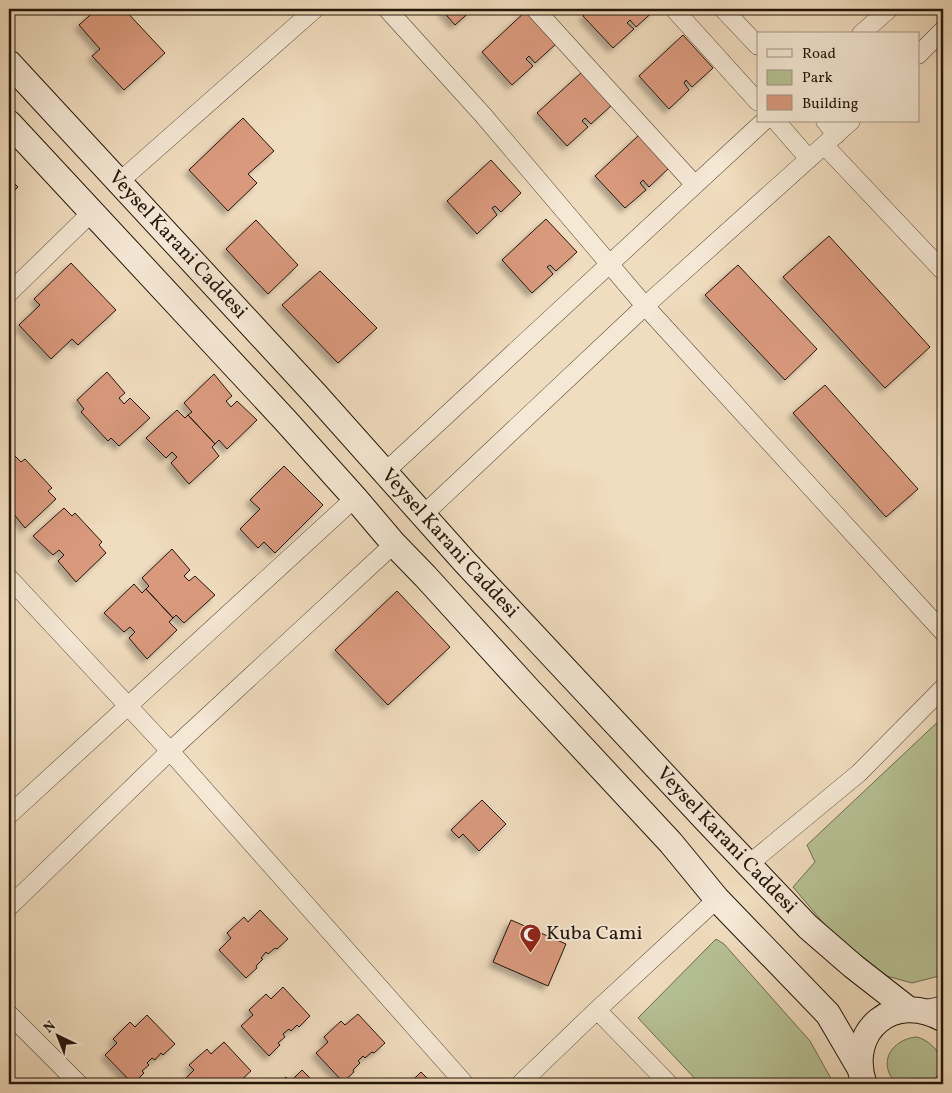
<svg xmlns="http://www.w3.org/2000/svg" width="952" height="1093" font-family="Vollkorn,serif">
	<defs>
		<filter id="shadow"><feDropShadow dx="-4.5" dy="4.5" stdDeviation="2.5" flood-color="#0004"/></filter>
	</defs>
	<rect width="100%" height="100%" fill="#f0dcbe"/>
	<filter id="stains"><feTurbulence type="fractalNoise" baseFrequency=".004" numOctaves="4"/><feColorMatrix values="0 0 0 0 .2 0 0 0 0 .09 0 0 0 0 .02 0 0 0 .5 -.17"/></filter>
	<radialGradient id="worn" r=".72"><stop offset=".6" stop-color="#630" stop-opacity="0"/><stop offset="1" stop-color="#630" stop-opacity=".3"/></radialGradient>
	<path fill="#b6c194" stroke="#6c6c4e" d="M 943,717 L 943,975 L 912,983 L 883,975 L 841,944 L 793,887 L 815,862 L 807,845 Z
		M 716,939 L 724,944 L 810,1041 L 834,1084 L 700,1084 L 638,1018 Z
		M 917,1037 C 940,1044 949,1067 930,1084 C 923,1084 904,1087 898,1084 C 895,1083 892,1078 890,1075 C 880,1055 898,1038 917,1037 Z"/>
	<path fill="#d9997d" stroke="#231609" filter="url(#shadow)" d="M 97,9 L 124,9 L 165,53 L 124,90 L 92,56 L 100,49 L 79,25 Z
		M 441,9 L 473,9 L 455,25 Z
		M 590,9 L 656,9 L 636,27 L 630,20 L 627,23 L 634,29 L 613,48 L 583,16 Z
		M 526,11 L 556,44 L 535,63 L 529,56 L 526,59 L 533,66 L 512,85 L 482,52 Z
		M 683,35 L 713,68 L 692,87 L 686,80 L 684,83 L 689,90 L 669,109 L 639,76 Z
		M 582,72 L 612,105 L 591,124 L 585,118 L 582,121 L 588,127 L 567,146 L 537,113 Z
		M 243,118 L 274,151 L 248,174 L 257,183 L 228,211 L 189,170 Z
		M 639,135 L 669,168 L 649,187 L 643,180 L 640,183 L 646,190 L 625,208 L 595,176 Z
		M 491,160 L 521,193 L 501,212 L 495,206 L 492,208 L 497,215 L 477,234 L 447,201 Z
		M 9,178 L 18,187 L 9,196 Z
		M 546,219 L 577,252 L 556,271 L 550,265 L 547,267 L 553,274 L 532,293 L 502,260 Z
		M 256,220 L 298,265 L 268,294 L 226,249 Z
		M 829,236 L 930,347 L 885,388 L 783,277 Z
		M 71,263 L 116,310 L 78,345 L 72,339 L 51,359 L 19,325 L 40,305 L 34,299 Z
		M 738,265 L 817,349 L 785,380 L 705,295 Z
		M 320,271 L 377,328 L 338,363 L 282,305 Z
		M 107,372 L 125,393 L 119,398 L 124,404 L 130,398 L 150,418 L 119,446 L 111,438 L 108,441 L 81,412 L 84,409 L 77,400 Z
		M 214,374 L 232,396 L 226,401 L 231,407 L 237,401 L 257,420 L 227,449 L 219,440 L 215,444 L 188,415 L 192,412 L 184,403 Z
		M 825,385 L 918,489 L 886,517 L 793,413 Z
		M 177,410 L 185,418 L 188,415 L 215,444 L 212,447 L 219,456 L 189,484 L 171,463 L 177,457 L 172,452 L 166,458 L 146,438 Z
		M 13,454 L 21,462 L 25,459 L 52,488 L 48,491 L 56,499 L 25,528 L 9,508 L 9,506 L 14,501 L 9,496 L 9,458 Z
		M 284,466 L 323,505 L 275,553 L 264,542 L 258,548 L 240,529 L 260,509 L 250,500 Z
		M 64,508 L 72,516 L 75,513 L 102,542 L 99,545 L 106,553 L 76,582 L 58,561 L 64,555 L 59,550 L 53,555 L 33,536 Z
		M 172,549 L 190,570 L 184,576 L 189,581 L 195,576 L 215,595 L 184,623 L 176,615 L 173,618 L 146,589 L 149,586 L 142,578 Z
		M 134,584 L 142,593 L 146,589 L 173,618 L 169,622 L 177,630 L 147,659 L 129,638 L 135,632 L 130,627 L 124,632 L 104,613 Z
		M 397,591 L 450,647 L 388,705 L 335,650 Z
		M 482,800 L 506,824 L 479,851 L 463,834 L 459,838 L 451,830 Z
		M 260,910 L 288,939 L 277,949 L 275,948 L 268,954 L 266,952 L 261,958 L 263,959 L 256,966 L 257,968 L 246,978 L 219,950 L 231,938 L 227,933 L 244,917 L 248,922 Z
		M 511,920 L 566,944 L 548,986 L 493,962 Z
		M 283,987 L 310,1016 L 299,1027 L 297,1025 L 291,1031 L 289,1029 L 283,1034 L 285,1037 L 278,1043 L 280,1045 L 269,1056 L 241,1026 L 253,1015 L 249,1010 L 266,994 L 271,999 Z
		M 358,1014 L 385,1043 L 374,1053 L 372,1052 L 365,1058 L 363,1056 L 358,1061 L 360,1063 L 353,1070 L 354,1072 L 343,1082 L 316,1053 L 328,1042 L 324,1037 L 341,1021 L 345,1025 Z
		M 147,1015 L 175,1044 L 163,1055 L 161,1053 L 155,1060 L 152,1058 L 147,1063 L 149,1065 L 142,1071 L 144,1073 L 133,1084 L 105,1055 L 117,1043 L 113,1039 L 130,1022 L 135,1027 Z
		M 224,1042 L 251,1071 L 240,1081 L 238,1080 L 233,1084 L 184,1084 L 182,1082 L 194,1070 L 189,1065 L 207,1049 L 211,1054 Z
		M 302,1070 L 316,1084 L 278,1084 L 286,1077 L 290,1082 Z
		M 421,1072 L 433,1084 L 403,1084 L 407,1081 L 410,1083 Z"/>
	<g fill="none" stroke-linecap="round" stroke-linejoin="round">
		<defs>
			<path id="lane" d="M 924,1005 L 943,1001"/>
			<path id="street" d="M 387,9 L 483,115 L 645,306 L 943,632
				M 535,9 L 695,185
				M 674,9 L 758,102
				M 723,9 L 758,46
				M 861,34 L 889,9
				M 918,55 L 943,30
				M 776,121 L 809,159
				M 825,121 L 836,135
				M 825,146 L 943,271
				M 119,182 L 315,9
				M 9,293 L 92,212
				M 385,472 L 764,121
				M 423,515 L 645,306 L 851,121
				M 9,578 L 170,751 L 465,1084
				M 9,815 L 355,498
				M 749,864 L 859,773 L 943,688
				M 9,907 L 170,751 L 394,544
				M 597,1010 L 669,1084
				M 9,1014 L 79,1084
				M 520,1084 L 597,1010 L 717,899"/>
			<g id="secondary">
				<path id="s1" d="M 9,63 L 316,395 L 464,561 L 706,820 L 808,927 L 853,966 L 908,1009"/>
				<path d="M 9,123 L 285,420 L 355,498 L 394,544 L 426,577 L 527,688 L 671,843 L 717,899 L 828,1014 L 859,1067"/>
				<path d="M 864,1084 C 846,1030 894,991 943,1019"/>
			</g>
		</defs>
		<use href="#lane" stroke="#564836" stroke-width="11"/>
		<use href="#street" stroke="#564836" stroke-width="19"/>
		<use href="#secondary" stroke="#231609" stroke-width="27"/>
		<use href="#lane" stroke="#f5e8d5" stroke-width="9"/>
		<use href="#street" stroke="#f5e8d5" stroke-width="18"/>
		<use href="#secondary" stroke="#f5e8d5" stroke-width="25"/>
	</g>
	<defs>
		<symbol id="mosque-pin" viewBox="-11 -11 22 30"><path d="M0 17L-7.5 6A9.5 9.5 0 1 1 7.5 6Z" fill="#8f2418" stroke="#f5e8d5"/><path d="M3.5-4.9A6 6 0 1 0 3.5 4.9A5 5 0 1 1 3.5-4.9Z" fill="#fff"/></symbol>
	</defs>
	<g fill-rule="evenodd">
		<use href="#mosque-pin" x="518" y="922" width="25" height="34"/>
	</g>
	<g text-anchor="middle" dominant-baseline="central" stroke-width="4" stroke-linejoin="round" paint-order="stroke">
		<g font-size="20" fill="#231609" stroke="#f5e8d5">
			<text stroke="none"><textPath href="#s1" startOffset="248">Veysel Karani Caddesi</textPath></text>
			<text stroke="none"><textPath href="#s1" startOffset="652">Veysel Karani Caddesi</textPath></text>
			<text stroke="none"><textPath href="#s1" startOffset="1058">Veysel Karani Caddesi</textPath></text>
		</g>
		<g font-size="20" fill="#231609" stroke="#f5e8d5" text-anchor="start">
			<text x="546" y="934">Kuba Cami</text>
		</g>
	</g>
	<rect width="952" height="1093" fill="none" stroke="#f0dcbe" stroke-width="30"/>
	<rect x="10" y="10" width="932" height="1073" fill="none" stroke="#231609" stroke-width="2.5"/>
	<rect x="15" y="15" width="922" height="1063" fill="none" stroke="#231609"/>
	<rect x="757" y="32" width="162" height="90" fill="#f5e8d5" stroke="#a19483"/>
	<rect x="767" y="49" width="25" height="8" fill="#f5e8d5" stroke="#a19483"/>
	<text x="802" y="58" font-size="15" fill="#231609">Road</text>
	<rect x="767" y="70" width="25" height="15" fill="#b6c194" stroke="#a19483"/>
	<text x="802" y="82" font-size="15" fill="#231609">Park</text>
	<rect x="767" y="95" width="25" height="15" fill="#d9997d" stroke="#a19483"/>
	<text x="802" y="108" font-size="15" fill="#231609">Building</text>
	<g transform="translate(58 1036) rotate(317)" stroke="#f5e8d5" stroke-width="4" paint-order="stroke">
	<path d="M0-4L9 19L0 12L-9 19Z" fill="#231609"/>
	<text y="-8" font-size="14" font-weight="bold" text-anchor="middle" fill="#231609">N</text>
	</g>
	<rect width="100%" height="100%" filter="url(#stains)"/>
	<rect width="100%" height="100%" fill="url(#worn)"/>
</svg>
